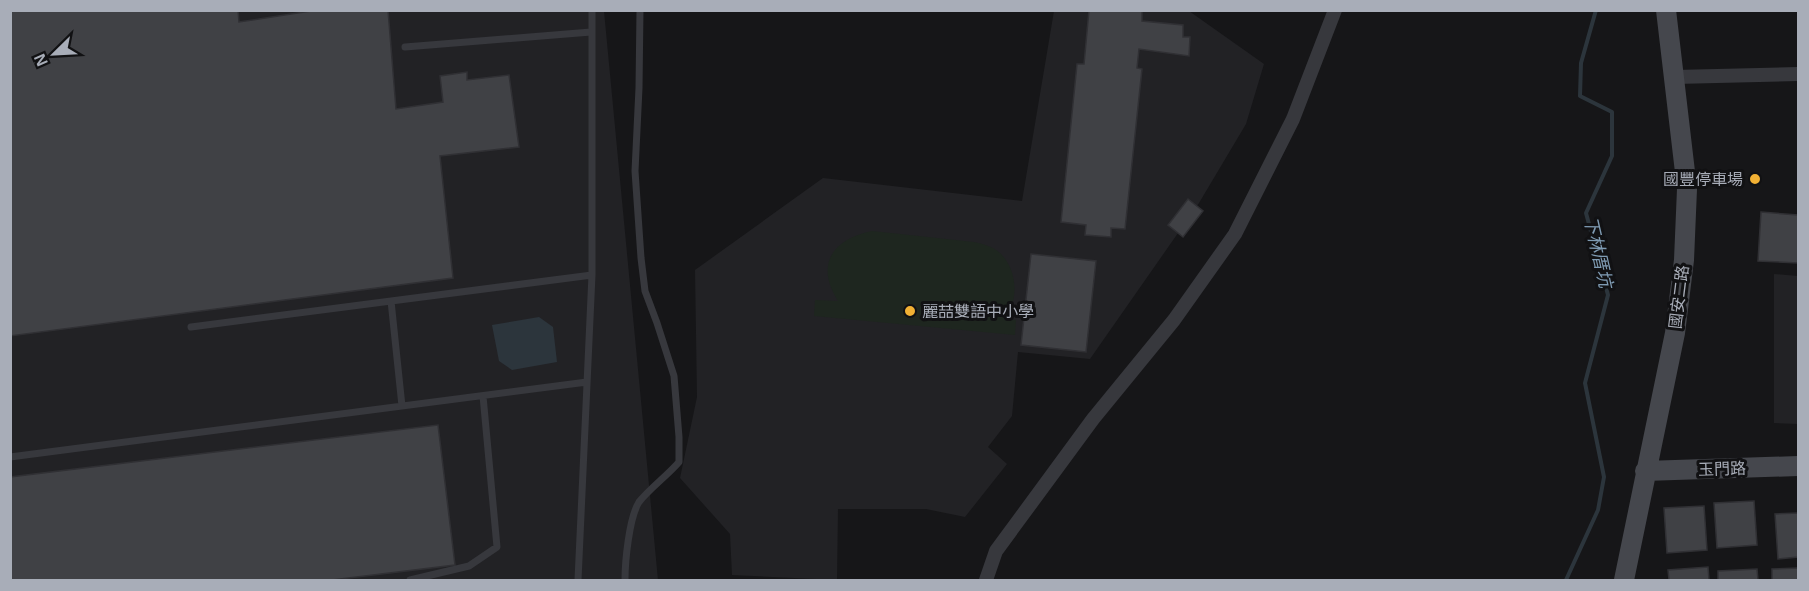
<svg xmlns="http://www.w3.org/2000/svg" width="1809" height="591" font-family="Helvetica,'Noto Sans TC',sans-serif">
	<rect width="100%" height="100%" fill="#161618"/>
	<path fill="#222225" d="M 25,10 L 604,11 L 658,580 L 11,580 L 10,12 Z
		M 1054,11 L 1189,11 L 1264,64 L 1246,124 L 1199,203 L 1090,359 L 1018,352 L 1012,416 L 988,447 L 1007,464 L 965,517 L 926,509 L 838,509 L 837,580 L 732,575 L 730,534 L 680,478 L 697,397 L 695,270 L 823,178 L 1022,201 Z
		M 1774,274 L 1798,276 L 1798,424 L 1774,423 Z"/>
	<path fill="#1e261f" d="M 872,231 L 974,242 C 983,244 992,246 1000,253 C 1017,269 1020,301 1004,319 L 1016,320 L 1015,335 L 814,316 L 815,300 L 838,301 C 815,265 832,239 872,231 Z"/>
	<path fill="#2c353c" d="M 539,317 L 553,327 L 557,362 L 512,370 L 499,361 L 492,325 Z"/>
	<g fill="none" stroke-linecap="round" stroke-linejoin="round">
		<path stroke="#2c353c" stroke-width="4" d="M 1566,580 L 1598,510 L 1604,477 L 1585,383 L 1608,295 L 1586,213 L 1612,156 L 1612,112 L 1580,96 L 1581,63 L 1596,10"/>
	</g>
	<path fill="#404145" stroke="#303034" stroke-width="1.5" d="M 10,10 L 238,10 L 239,22 L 317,10 L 388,10 L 396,109 L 443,102 L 440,76 L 467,72 L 467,80 L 509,75 L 519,147 L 440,156 L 453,278 L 10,336 Z
		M 1089,10 L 1142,10 L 1142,21 L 1183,25 L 1183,37 L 1190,37 L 1189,56 L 1139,49 L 1137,68 L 1142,69 L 1125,229 L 1111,228 L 1111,237 L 1085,235 L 1086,225 L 1061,222 L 1077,64 L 1084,64 Z
		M 1188,199 L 1203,211 L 1183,237 L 1168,225 Z
		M 1761,212 L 1798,215 L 1798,263 L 1758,261 Z
		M 1031,254 L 1096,261 L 1086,352 L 1021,345 Z
		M 438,425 L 455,565 L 332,580 L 10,580 L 10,477 Z
		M 1754,501 L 1757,545 L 1717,548 L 1714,503 Z
		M 1704,506 L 1707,550 L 1667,553 L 1664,508 Z
		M 1798,513 L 1798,557 L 1778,559 L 1775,514 Z
		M 1708,567 L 1709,580 L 1669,580 L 1668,570 Z
		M 1798,568 L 1798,580 L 1772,580 L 1772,569 Z
		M 1757,569 L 1758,580 L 1718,580 L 1718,571 Z"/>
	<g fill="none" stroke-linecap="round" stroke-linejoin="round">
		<path stroke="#37383d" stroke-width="7" d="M 405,47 L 591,32
			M 391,301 L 402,406
			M 191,327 L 592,275
			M 10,457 L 587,382
			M 410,580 L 469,566 L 497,547 L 483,396
			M 578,580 L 592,275 L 592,10
			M 625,580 C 625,562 629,518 639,502 C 650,488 667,476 679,462 L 679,437 L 674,376 L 657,323 L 645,291 L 641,258 L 635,171 L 639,88 L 640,10"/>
		<path stroke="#37383d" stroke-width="14" d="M 1675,77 L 1798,74
			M 986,580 L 996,551 L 1093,419 L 1174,320 L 1235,234 L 1293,119 L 1335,10"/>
		<path stroke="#45474d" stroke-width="20" d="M 1645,471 L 1798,466
			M 1624,580 L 1675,333 L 1684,260 L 1687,189 L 1666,10"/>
	</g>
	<g fill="#f2b134" stroke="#111113" stroke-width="2">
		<circle cx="1755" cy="179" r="6"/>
		<circle cx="910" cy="311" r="6"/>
	</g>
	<g text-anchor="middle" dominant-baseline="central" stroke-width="6" stroke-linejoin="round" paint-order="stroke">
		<g font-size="16" fill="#a8adb8" stroke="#111113" text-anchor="end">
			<text x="1743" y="179">國豐停車場</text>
			<text x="922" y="311" text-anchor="start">麗喆雙語中小學</text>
		</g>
		<g font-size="16" fill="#a8adb8" stroke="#111113">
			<text transform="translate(1679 297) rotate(-83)">國安二路</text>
			<text transform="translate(1722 469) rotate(-2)">玉門路</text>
		</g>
		<g font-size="18" font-style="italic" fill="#7f9bb3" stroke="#111113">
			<text transform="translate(1598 252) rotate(77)">下林厝坑</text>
		</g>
	</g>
	<rect width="1809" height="591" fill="none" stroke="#a8adb8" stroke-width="24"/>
	<g transform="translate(54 54) rotate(246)" stroke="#111113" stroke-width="4.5" paint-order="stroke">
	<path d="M0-4.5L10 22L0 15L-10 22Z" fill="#a8adb8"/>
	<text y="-9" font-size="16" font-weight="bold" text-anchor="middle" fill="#a8adb8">N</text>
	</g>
</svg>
